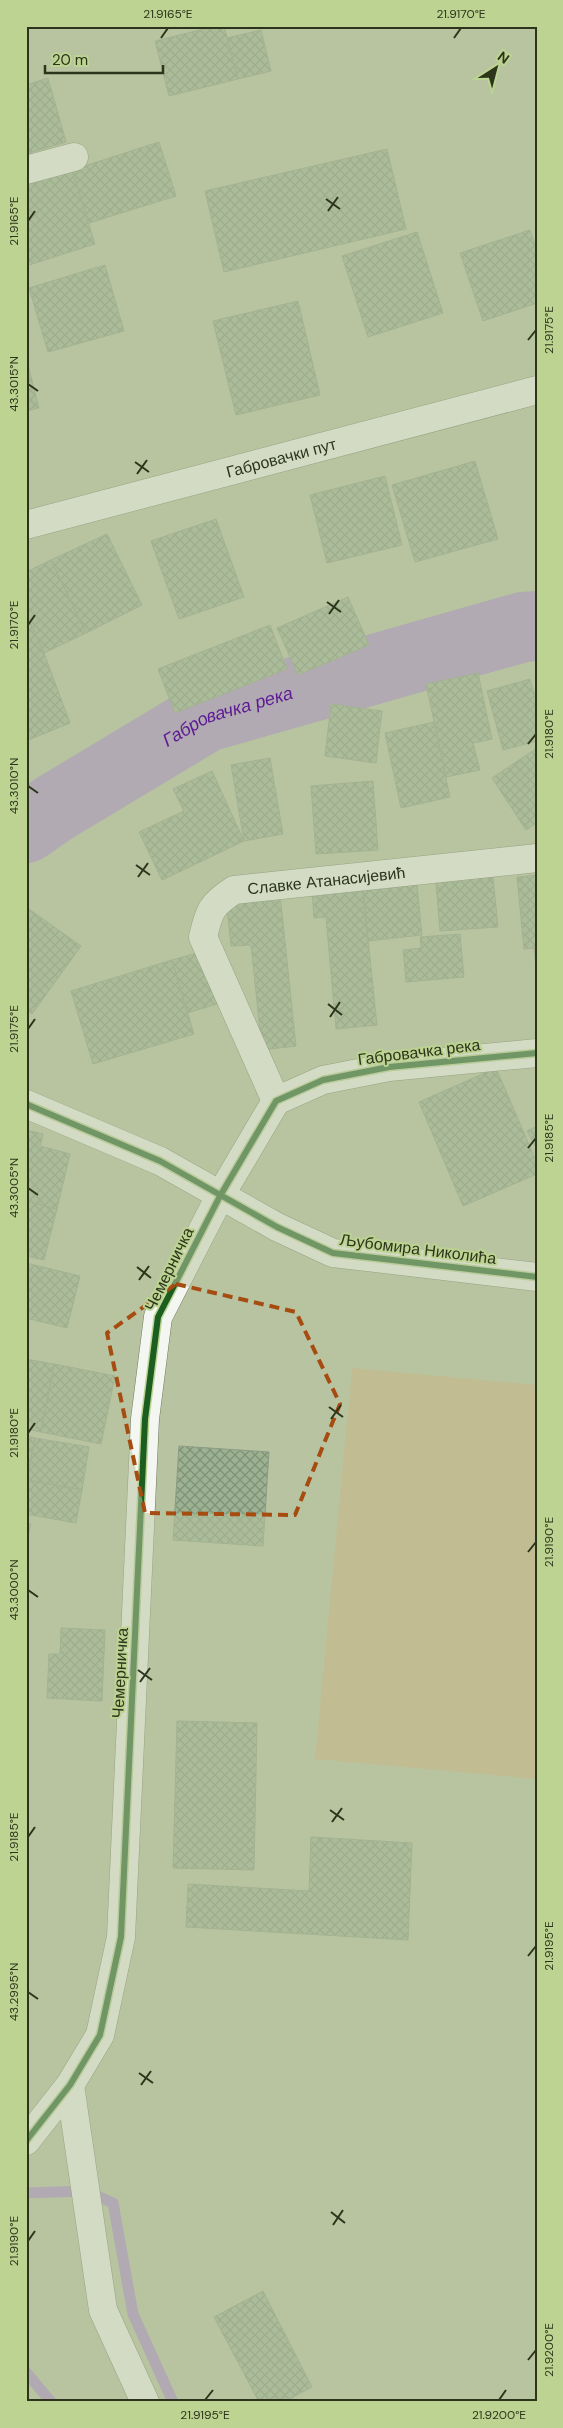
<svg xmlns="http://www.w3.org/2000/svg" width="563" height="2428" font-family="'DM Sans',sans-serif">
	<defs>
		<pattern id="building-cross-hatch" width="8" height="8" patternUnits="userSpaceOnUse" patternTransform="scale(1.25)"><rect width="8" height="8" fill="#9cb292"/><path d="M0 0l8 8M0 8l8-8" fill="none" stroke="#7f9276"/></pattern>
	</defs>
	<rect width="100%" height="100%" fill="#b8c4a1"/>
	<path fill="#cdb182" d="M 352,1368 L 537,1385 L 537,1779 L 315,1759 Z"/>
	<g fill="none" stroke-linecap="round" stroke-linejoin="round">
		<path stroke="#a88bc7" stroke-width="11" d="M 26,2193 L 86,2191 L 113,2203 L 133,2314 L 173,2402
			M 26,2372 L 51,2402"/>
		<path stroke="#a88bc7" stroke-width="70" id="s1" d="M 26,828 L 53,809 L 206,717 L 523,627 L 537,626"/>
	</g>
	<path fill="url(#building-cross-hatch)" stroke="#8c9b82" d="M 216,26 L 224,26 L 238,79 L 169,96 L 155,41 Z
		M 261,30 L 271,71 L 238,79 L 227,38 Z
		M 48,78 L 66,142 L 26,154 L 26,85 Z
		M 159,142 L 176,196 L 89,223 L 72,170 Z
		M 387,149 L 406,229 L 224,272 L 205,191 Z
		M 72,170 L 95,244 L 26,266 L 26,185 Z
		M 530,230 L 537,250 L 537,303 L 483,321 L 460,253 Z
		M 417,232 L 443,313 L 368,337 L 342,256 Z
		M 105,265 L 124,331 L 48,352 L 29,288 Z
		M 298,301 L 320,395 L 236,415 L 213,321 Z
		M 26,357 L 39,408 L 26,411 Z
		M 475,461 L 498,539 L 415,562 L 392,485 Z
		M 385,476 L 402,545 L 327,563 L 310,495 Z
		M 216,519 L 244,597 L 179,619 L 151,541 Z
		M 107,534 L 142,605 L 86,633 L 51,560 Z
		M 51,560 L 86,633 L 44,653 L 26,614 L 26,572 Z
		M 348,597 L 369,645 L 298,675 L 277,628 Z
		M 26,614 L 44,653 L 70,723 L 26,741 Z
		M 270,625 L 287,669 L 175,713 L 158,669 Z
		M 478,673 L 492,739 L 473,743 L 480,770 L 446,777 L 426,684 Z
		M 530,679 L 537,703 L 537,741 L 503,750 L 487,691 Z
		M 331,704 L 382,711 L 376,763 L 325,756 Z
		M 434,722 L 450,797 L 401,808 L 385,733 Z
		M 537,748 L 537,823 L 526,830 L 492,778 Z
		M 270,758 L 283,834 L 244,841 L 231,765 Z
		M 212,771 L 244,841 L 162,880 L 139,832 L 184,811 L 173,789 Z
		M 373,781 L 378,850 L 316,854 L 311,786 Z
		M 492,867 L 498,927 L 440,931 L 435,871 Z
		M 416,875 L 422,935 L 368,941 L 362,881 Z
		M 537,875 L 537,948 L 524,949 L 517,877 Z
		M 362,881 L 377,1025 L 336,1029 L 326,917 L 314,918 L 312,888 Z
		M 280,894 L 296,1046 L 262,1050 L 251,945 L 231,946 L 226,899 Z
		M 26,907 L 81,946 L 32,1014 L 26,1010 Z
		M 460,934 L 464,977 L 406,982 L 403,950 L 421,948 L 420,937 Z
		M 534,948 L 537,948 L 537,976 Z
		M 201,952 L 217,1004 L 187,1013 L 172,960 Z
		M 172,960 L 194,1034 L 93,1064 L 71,991 Z
		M 496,1068 L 537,1163 L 537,1174 L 463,1206 L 419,1102 Z
		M 537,1126 L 537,1149 L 527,1131 Z
		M 26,1130 L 43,1134 L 40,1146 L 70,1154 L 57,1209 L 26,1201 Z
		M 26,1201 L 57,1209 L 44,1260 L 26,1256 Z
		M 26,1263 L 80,1276 L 67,1328 L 26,1318 Z
		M 26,1359 L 54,1364 L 41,1432 L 26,1429 Z
		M 54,1364 L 115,1376 L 101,1444 L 41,1432 Z
		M 26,1436 L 35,1438 L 30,1466 L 26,1466 Z
		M 35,1438 L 89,1447 L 82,1490 L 27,1480 Z
		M 179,1446 L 269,1452 L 263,1546 L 173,1540 Z
		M 27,1480 L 82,1490 L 76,1523 L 26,1514 Z
		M 26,1523 L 31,1524 L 26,1544 Z
		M 61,1628 L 105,1630 L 102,1701 L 47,1698 L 49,1654 L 60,1654 Z
		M 177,1721 L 257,1723 L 254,1870 L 173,1868 Z
		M 311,1837 L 412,1843 L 408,1940 L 186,1927 L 188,1884 L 309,1891 Z
		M 263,2291 L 312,2387 L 284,2402 L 259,2402 L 214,2317 Z"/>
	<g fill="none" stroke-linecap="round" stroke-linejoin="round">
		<defs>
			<g id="minor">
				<path d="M 26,170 L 74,157"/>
				<path id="s2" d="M 26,525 L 537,390"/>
				<path id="s3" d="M 276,1101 L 203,937 C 209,911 211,905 234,890 L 537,858"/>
				<path d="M 26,1104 L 160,1161 L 277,1227 L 333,1253 L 537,1277"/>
				<path d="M 70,2085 L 103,2310 L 145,2402"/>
				<path d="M 26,2141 L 70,2085 L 100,2035 L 121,1937 L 145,1419 L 158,1317 L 220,1196 L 276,1101 L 323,1080 L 389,1067 L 537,1053"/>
			</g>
		</defs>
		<use href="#minor" stroke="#6f785b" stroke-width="29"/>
		<use href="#minor" stroke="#f4f6f1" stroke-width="28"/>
		<defs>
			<path id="cycleway" d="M 26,1104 L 160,1161 L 277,1227 L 333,1253 L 537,1277
				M 26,2141 L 70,2085 L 100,2035 L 121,1937 L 145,1419 L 158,1317 L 220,1196 L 276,1101 L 323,1080 L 389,1067 L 537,1053"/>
		</defs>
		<use href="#cycleway" stroke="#bcd392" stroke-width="9"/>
		<use href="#cycleway" stroke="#1b5e20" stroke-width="6"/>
	</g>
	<path d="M0 0H563V2428H0ZM 176,1284 L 296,1312 L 340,1404 L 295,1515 L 145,1513 L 107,1333 Z" fill="#b8c4a1" fill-opacity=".55" fill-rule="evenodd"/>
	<path fill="none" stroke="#a64c11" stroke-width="4" stroke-dasharray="10 6" stroke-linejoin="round" d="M 176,1284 L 296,1312 L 340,1404 L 295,1515 L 145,1513 L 107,1333 Z"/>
	<path fill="none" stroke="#2c351b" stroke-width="2" d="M 161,38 L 168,28M 454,38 L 461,28M 326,199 L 340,209M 328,211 L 338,197M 28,221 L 35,211M 528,340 L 536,330M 28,384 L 38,391M 135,462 L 149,472M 137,474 L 147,460M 327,602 L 341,612M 329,614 L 339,600M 28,625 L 35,615M 528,744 L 536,734M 28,786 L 38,793M 136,865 L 150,875M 138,877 L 148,863M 328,1004 L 342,1015M 330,1017 L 340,1002M 28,1029 L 35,1019M 528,1148 L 536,1138M 28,1188 L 38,1195M 137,1267 L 151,1278M 139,1280 L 149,1266M 329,1407 L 343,1417M 331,1419 L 341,1405M 28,1433 L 35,1423M 528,1552 L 536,1542M 28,1590 L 38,1597M 138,1670 L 152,1680M 140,1682 L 150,1668M 330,1810 L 344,1820M 332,1822 L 342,1808M 28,1837 L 35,1827M 528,1956 L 536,1946M 28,1992 L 38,1999M 139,2073 L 153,2083M 141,2085 L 151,2071M 331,2212 L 345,2223M 333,2225 L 343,2210M 28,2241 L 35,2231M 528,2360 L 536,2350M 205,2400 L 213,2390M 499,2400 L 506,2390"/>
	<g text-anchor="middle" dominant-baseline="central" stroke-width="4" stroke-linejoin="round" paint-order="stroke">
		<g font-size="16" fill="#2c351b" stroke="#bcd392">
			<text stroke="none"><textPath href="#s2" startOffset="264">Габровачки пут</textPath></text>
			<text stroke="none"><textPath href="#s3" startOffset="331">Славке Атанасијевић</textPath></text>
			<text transform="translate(419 1052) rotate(-7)">Габровачка река</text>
			<text transform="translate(418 1249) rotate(7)">Љубомира Николића</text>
			<text transform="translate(169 1269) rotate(-64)">Чемерничка</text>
			<text transform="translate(120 1673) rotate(-87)">Чемерничка</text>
		</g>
		<g font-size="18" font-style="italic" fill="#5e1a95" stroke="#bcd392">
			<text stroke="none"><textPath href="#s1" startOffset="232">Габровачка река</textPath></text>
		</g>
	</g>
	<rect width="563" height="2428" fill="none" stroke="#bcd392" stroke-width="55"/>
	<g transform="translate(496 68) rotate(36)" stroke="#bcd392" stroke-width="4" paint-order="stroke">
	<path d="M0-4L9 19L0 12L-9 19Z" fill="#2c351b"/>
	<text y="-8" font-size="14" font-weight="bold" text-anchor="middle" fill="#2c351b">N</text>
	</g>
	<path d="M45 65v8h118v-8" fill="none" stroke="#2c351b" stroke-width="2.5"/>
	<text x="52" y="65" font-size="15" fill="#2c351b" stroke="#bcd392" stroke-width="4" paint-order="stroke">20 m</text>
	<rect x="28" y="28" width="508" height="2372" fill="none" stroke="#2c351b" stroke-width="2"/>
	<g font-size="12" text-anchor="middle" fill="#2c351b">
		<text x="168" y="18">21.9165°E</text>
		<text x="461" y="18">21.9170°E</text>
		<text transform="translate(14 221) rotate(-90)" y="4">21.9165°E</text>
		<text transform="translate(549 330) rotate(-90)" y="4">21.9175°E</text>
		<text transform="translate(14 384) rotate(-90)" y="4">43.3015°N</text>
		<text transform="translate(14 625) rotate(-90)" y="4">21.9170°E</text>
		<text transform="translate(549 734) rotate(-90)" y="4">21.9180°E</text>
		<text transform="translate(14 786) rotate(-90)" y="4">43.3010°N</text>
		<text transform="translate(14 1029) rotate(-90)" y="4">21.9175°E</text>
		<text transform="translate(549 1138) rotate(-90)" y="4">21.9185°E</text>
		<text transform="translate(14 1188) rotate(-90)" y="4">43.3005°N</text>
		<text transform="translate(14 1433) rotate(-90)" y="4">21.9180°E</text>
		<text transform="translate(549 1542) rotate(-90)" y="4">21.9190°E</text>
		<text transform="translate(14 1590) rotate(-90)" y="4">43.3000°N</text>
		<text transform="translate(14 1837) rotate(-90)" y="4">21.9185°E</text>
		<text transform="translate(549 1946) rotate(-90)" y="4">21.9195°E</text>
		<text transform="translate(14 1992) rotate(-90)" y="4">43.2995°N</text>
		<text transform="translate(14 2241) rotate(-90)" y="4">21.9190°E</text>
		<text transform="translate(549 2350) rotate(-90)" y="4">21.9200°E</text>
		<text x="205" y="2419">21.9195°E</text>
		<text x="499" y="2419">21.9200°E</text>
	</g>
</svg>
